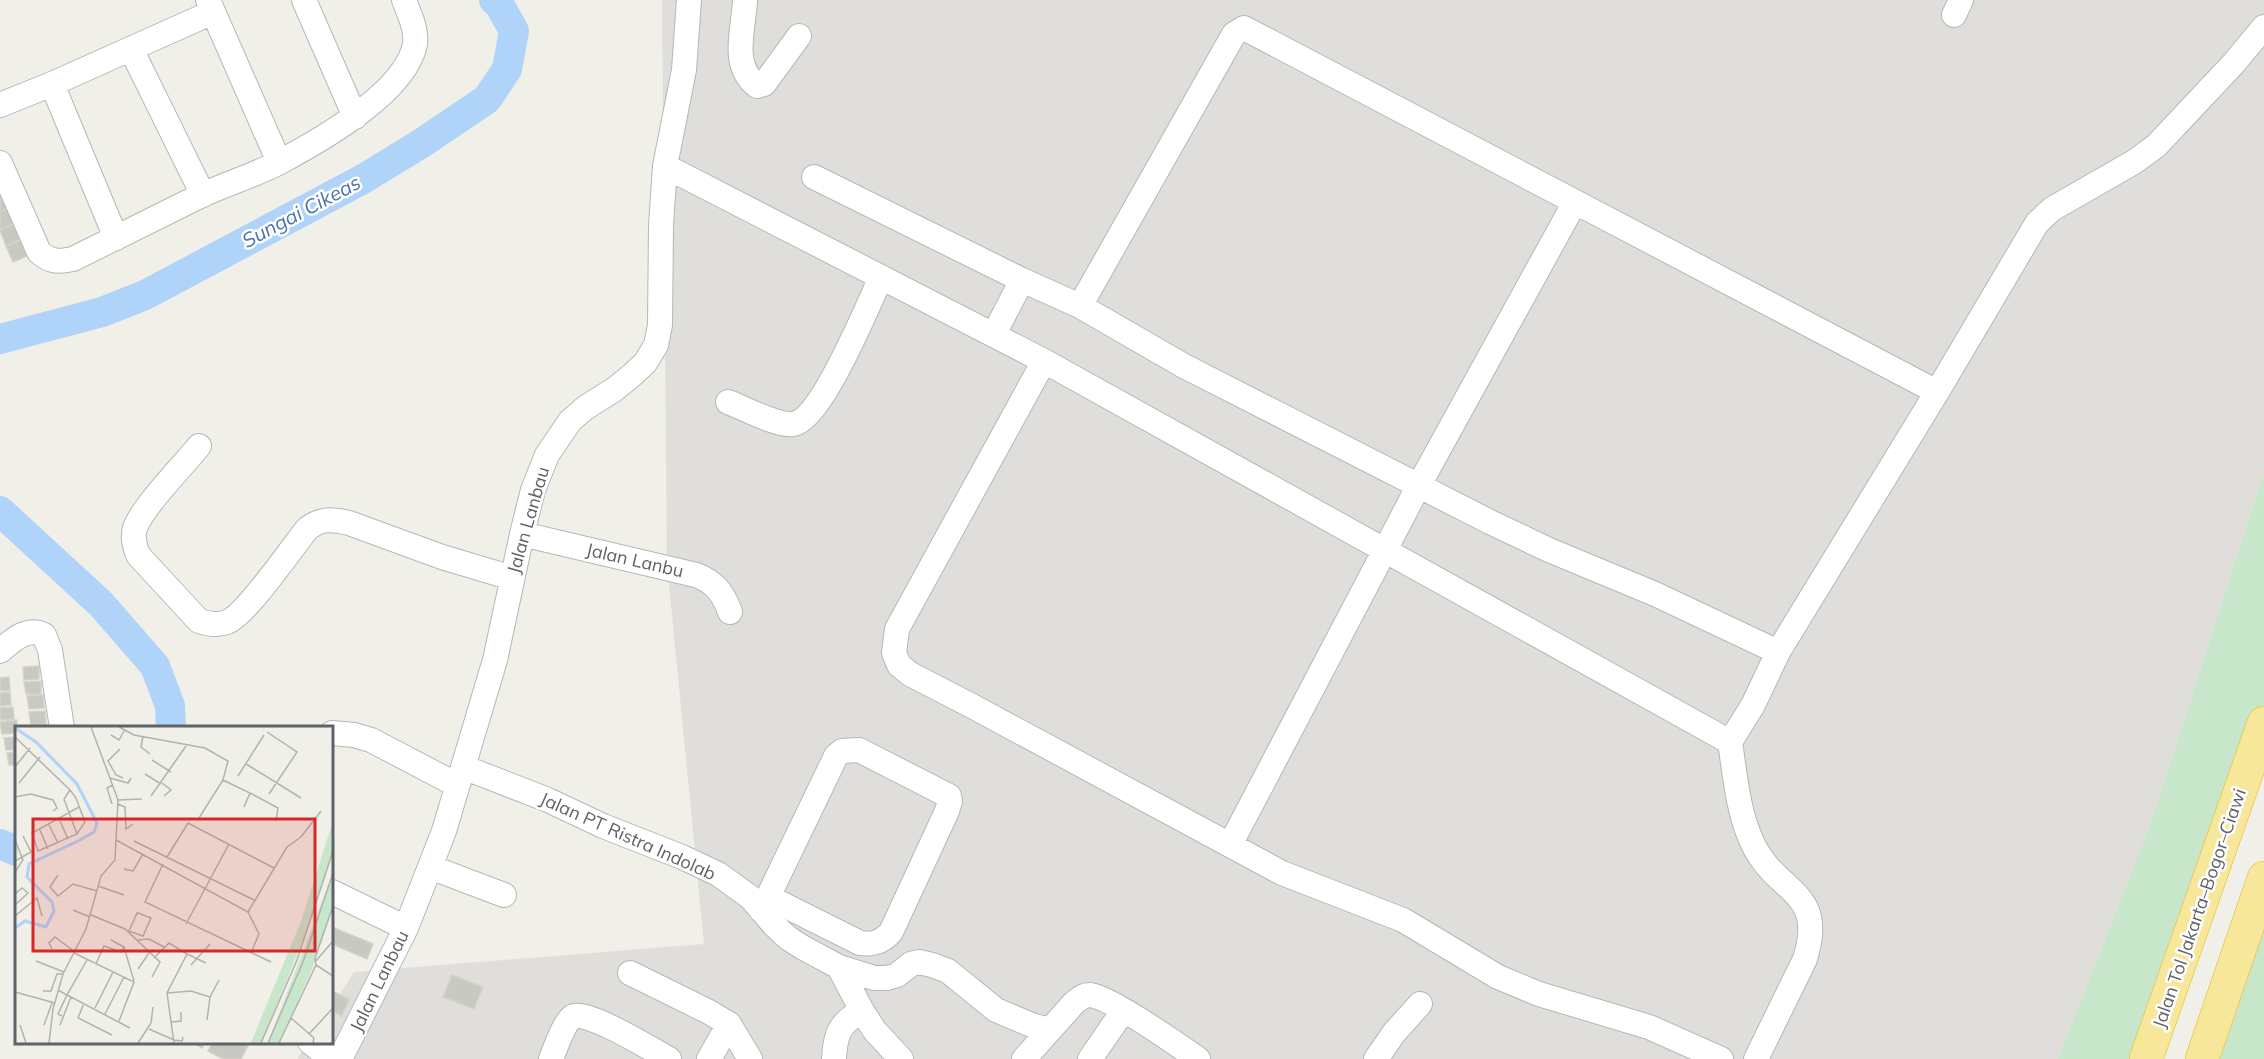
<svg xmlns="http://www.w3.org/2000/svg" width="2264" height="1059" font-family="Mulish,sans-serif">
	<rect width="100%" height="100%" fill="#f0efe8"/>
	<path fill="#dfdeda" d="M 662,0 L 2264,0 L 2264,472 L 2153,817 L 2058,1059 L 297,1059 L 308,1043 L 332,1042 L 332,1006 L 354,972 L 704,944 L 667,564 Z"/>
	<path fill="#c7e6ca" d="M 2264,472 L 2264,718 L 2146,1059 L 2058,1059 L 2153,817 Z
		M 2264,877 L 2264,1059 L 2202,1059 Z"/>
	<g fill="none" stroke-linecap="round" stroke-linejoin="round">
		<path stroke="#afd3f9" stroke-width="30" d="M 0,339 L 102,312 L 145,295 L 363,179 L 422,143 L 487,99 L 507,69 L 514,31 L 499,4 L 494,0
			M 0,511 L 101,604 L 155,666 L 170,706 L 171,728
			M 0,844 L 16,851"/>
	</g>
	<path fill="#c9c9c3" stroke="#d5d2c7" stroke-width="1.5" d="M 0,193 L 8,208 L 0,212 Z
		M 8,209 L 14,223 L 0,230 L 0,212 Z
		M 15,224 L 21,239 L 6,246 L 0,230 Z
		M 22,240 L 29,255 L 13,262 L 6,246 Z
		M 39,666 L 39,679 L 24,680 L 23,667 Z
		M 9,677 L 10,690 L 0,691 L 0,678 Z
		M 41,681 L 41,694 L 26,694 L 24,682 Z
		M 10,692 L 11,705 L 0,706 L 0,693 Z
		M 43,695 L 44,708 L 29,709 L 27,696 Z
		M 13,707 L 14,719 L 0,720 L 0,708 Z
		M 45,711 L 46,724 L 31,725 L 29,712 Z
		M 17,720 L 16,733 L 2,734 L 0,722 Z
		M 16,737 L 16,750 L 6,750 L 4,738 Z
		M 16,752 L 16,765 L 9,765 L 7,753 Z
		M 332,927 L 373,944 L 367,959 L 332,944 Z
		M 452,975 L 483,987 L 474,1009 L 443,997 Z
		M 332,991 L 349,999 L 342,1016 L 332,1011 Z
		M 192,1042 L 205,1042 L 202,1048 Z
		M 213,1042 L 250,1042 L 241,1059 L 223,1059 L 208,1051 Z"/>
	<g fill="none" stroke-linecap="round" stroke-linejoin="round">
		<defs>
			<path id="minor" d="M 208,0 L 279,162
				M 304,0 L 355,117
				M 745,0 C 744,29 730,65 757,86 L 764,84 L 799,36
				M 1954,15 L 1961,0
				M 131,49 L 203,195
				M 52,84 L 116,238
				M 0,105 L 52,84 L 213,12
				M 0,163 L 39,252 C 50,262 58,262 73,259 C 115,238 157,217 200,196 C 226,184 255,175 280,162 C 321,140 406,92 415,44 C 417,28 409,14 404,0
				M 665,166 L 1044,361 L 1730,742 C 1735,775 1738,812 1752,842 C 1776,895 1827,889 1805,959 L 1756,1059
				M 814,177 L 1022,280 L 1080,306 L 1184,366 L 1490,522 L 1549,550 L 1655,594 L 1778,652
				M 1080,306 L 1234,34 L 1244,28 L 1937,392
				M 994,334 L 1022,280
				M 1044,361 L 897,629 L 894,653 L 899,665 L 910,674 L 972,706 L 1282,873 L 1403,920 L 1498,977 L 1539,994 L 1649,1027 L 1721,1059
				M 728,402 C 744,408 777,426 793,424 C 822,419 868,305 881,277
				M 199,446 C 183,466 143,506 135,528 C 132,538 135,546 138,555 L 199,621 C 208,624 217,626 227,622 C 245,616 292,548 307,529 C 321,518 332,519 349,523 L 442,557 L 512,578
				M 522,534 L 696,575 C 715,582 723,593 730,612
				M 0,651 C 12,641 27,626 44,635 L 50,650 L 62,728
				M 332,733 L 354,735 L 371,740 L 457,785
				M 1730,742 L 1753,705 L 1778,652 L 1937,392 L 2037,223 L 2052,209 L 2134,162 L 2156,146 L 2234,63 L 2264,27
				M 463,767 L 548,800 L 603,826 L 682,857 L 718,874 L 750,897 L 775,926 L 788,938 L 802,947 L 839,967 L 874,978 L 887,978 L 897,975 L 911,964 L 919,962 L 932,965 L 948,971 L 996,1010 L 1034,1026 L 1050,1030
				M 1230,845 L 1418,487 L 1575,202
				M 430,867 L 504,895
				M 332,892 L 406,928
				M 761,910 L 768,897 L 836,756 L 842,751 L 859,750 L 949,796 L 950,801 L 947,811 L 891,932 C 882,942 873,945 860,943 L 768,897
				M 839,967 L 862,1011 L 875,1031 L 901,1059
				M 630,973 L 709,1012 L 729,1024 L 709,1059
				M 729,1024 L 750,1059
				M 310,1042 L 331,1059
				M 340,1059 L 406,928 L 444,831 L 495,660 L 522,534 L 533,490 L 547,455 L 570,421 L 585,408 L 615,389 L 631,376 L 645,363 L 656,345 L 660,325 L 661,225 L 665,166 L 684,70 L 689,0
				M 551,1059 C 555,1049 564,1023 572,1017 C 585,1008 654,1051 669,1059
				M 834,1059 C 835,1035 839,1023 862,1011
				M 1024,1059 L 1074,1003 C 1079,999 1083,995 1090,995 C 1110,997 1178,1045 1198,1059
				M 1090,1059 L 1123,1011
				M 1376,1059 L 1394,1033 L 1420,1004"/>
			<path id="highway" d="M 2146,1059 L 2264,723
				M 2202,1059 L 2264,878"/>
		</defs>
		<use href="#minor" stroke="#b5b7bb" stroke-width="26"/>
		<use href="#highway" stroke="#e8b811" stroke-width="34"/>
		<use href="#minor" stroke="#fff" stroke-width="24"/>
		<use href="#highway" stroke="#f6e79a" stroke-width="33"/>
	</g>
	<g text-anchor="middle" dominant-baseline="central" stroke-width="5" stroke-linejoin="round" paint-order="stroke">
		<g font-size="18" fill="#5f6267" stroke="#fff">
			<text transform="translate(528 520) rotate(-74)">Jalan Lanbau</text>
			<text transform="translate(635 560) rotate(13)">Jalan Lanbu</text>
			<text transform="translate(628 836) rotate(24)">Jalan PT Ristra Indolab</text>
			<text transform="translate(2199 908) rotate(-71)">Jalan Tol Jakarta–Bogor–Ciawi</text>
			<text transform="translate(379 981) rotate(-64)">Jalan Lanbau</text>
		</g>
		<g font-size="20" font-style="italic" fill="#4c72ac" stroke="#fff">
			<text transform="translate(301 211) rotate(-28)">Sungai Cikeas</text>
		</g>
	</g>
	<g transform="translate(15 726)">
		<rect width="318" height="318" fill="#f0efe8"/>
		<path d="M 318,95 L 318,125 L 298,189 L 246,317 L 236,317 L 286,195 ZM 318,147 L 318,180 L 298,241 L 264,317 L 253,317 Z" fill="#c7e6ca"/>
		<path fill="none" stroke="#afd3f9" stroke-width="3" d="M 0,2 L 21,16 L 62,58 L 82,97 L 79,106 L 63,115 L 14,138 L 12,151 L 37,176 L 39,185 L 31,201 L 10,195 L 0,202"/>
		<path fill="none" stroke="#b2b3b0" stroke-width="1.5" d="M 104,1 L 119,9 L 190,22 L 213,35 L 208,54 L 184,92M 252,6 L 282,26 L 254,68M 96,9 L 104,14 L 109,5M 128,10 L 126,21 L 135,28M 0,11 L 55,64 L 61,72 L 70,96 L 62,108 L 23,125 L 17,107 L 64,81M 105,23 L 93,35 L 101,49 L 108,52M 137,34 L 156,46M 231,38 L 286,72M 0,41 L 15,22M 130,48 L 146,58M 223,50 L 249,9M 95,52 L 113,57 L 116,52M 208,54 L 235,67 L 229,81M 4,57 L 25,31M 147,57 L 156,64 L 149,70M 55,64 L 49,73 L 62,108M 235,67 L 263,82 L 261,95M 136,70 L 171,20M 0,71 L 16,68 L 38,74 L 42,82 L 38,85M 103,74 L 127,73M 97,78 L 92,62 L 98,59M 103,78 L 110,81 L 111,103 L 118,98M 45,95 L 53,113M 34,99 L 43,117M 25,104 L 33,123M 0,114 L 8,134 L 0,146M 101,114 L 233,186 L 244,208 L 236,227M 119,115 L 239,174M 152,131 L 173,97 L 259,142M 0,135 L 16,126 L 8,110M 148,138 L 130,176 L 256,236M 109,143 L 118,145 L 128,128M 43,149 L 35,161 L 43,170 L 58,158 L 82,165M 83,160 L 109,169M 0,168 L 7,162 L 13,167 L 0,179M 318,180 L 300,232 L 301,239 L 318,250M 58,184 L 75,191M 233,186 L 272,121 L 286,111 L 306,85M 76,189 L 110,203 L 145,236 L 137,251M 0,190 L 22,172 L 27,190M 171,198 L 214,118M 113,206 L 114,205 L 122,187 L 123,187 L 136,192 L 128,210 L 114,205M 123,214 L 134,213 L 149,221M 109,221 L 119,255M 37,223 L 34,217 L 40,211 L 60,226M 59,227 L 119,256 L 104,295M 172,228 L 191,237M 139,232 L 154,217 L 172,228 L 152,267 L 159,317M 72,234 L 52,269 L 115,302M 21,235 L 49,246M 300,236 L 318,215M 81,238 L 89,220 L 106,226 L 109,221 L 96,214M 176,239 L 195,218M 123,243 L 134,227M 43,264 L 52,269 L 43,288 L 47,290M 28,265 L 36,265 L 42,248 L 48,248M 0,266 L 40,277M 152,267 L 176,265 L 195,271 L 192,294M 195,271 L 204,254M 69,277 L 63,292 L 97,309M 80,282 L 98,246M 90,288 L 109,251M 276,292 L 299,312 L 298,317M 156,296 L 166,295 L 166,286M 5,299 L 11,317M 29,299 L 37,277M 45,299 L 56,271M 134,303 L 159,314 L 167,315 L 168,311M 294,308 L 318,282M 34,317 L 38,283 L 48,248 L 71,203 L 86,150 L 100,134 L 103,74 L 76,1M 123,317 L 136,297 L 138,281M 246,317 L 282,234 L 318,125M 253,317 L 288,236 L 318,147M 264,317 L 301,239"/>
		<path fill="#d62828" fill-opacity="0.15" stroke="#d62828" stroke-width="3" d="M 18,93 L 300,93 L 300,225 L 18,225 Z"/>
		<rect width="318" height="318" fill="none" stroke="#5f6267" stroke-width="3"/>
	</g>
</svg>
